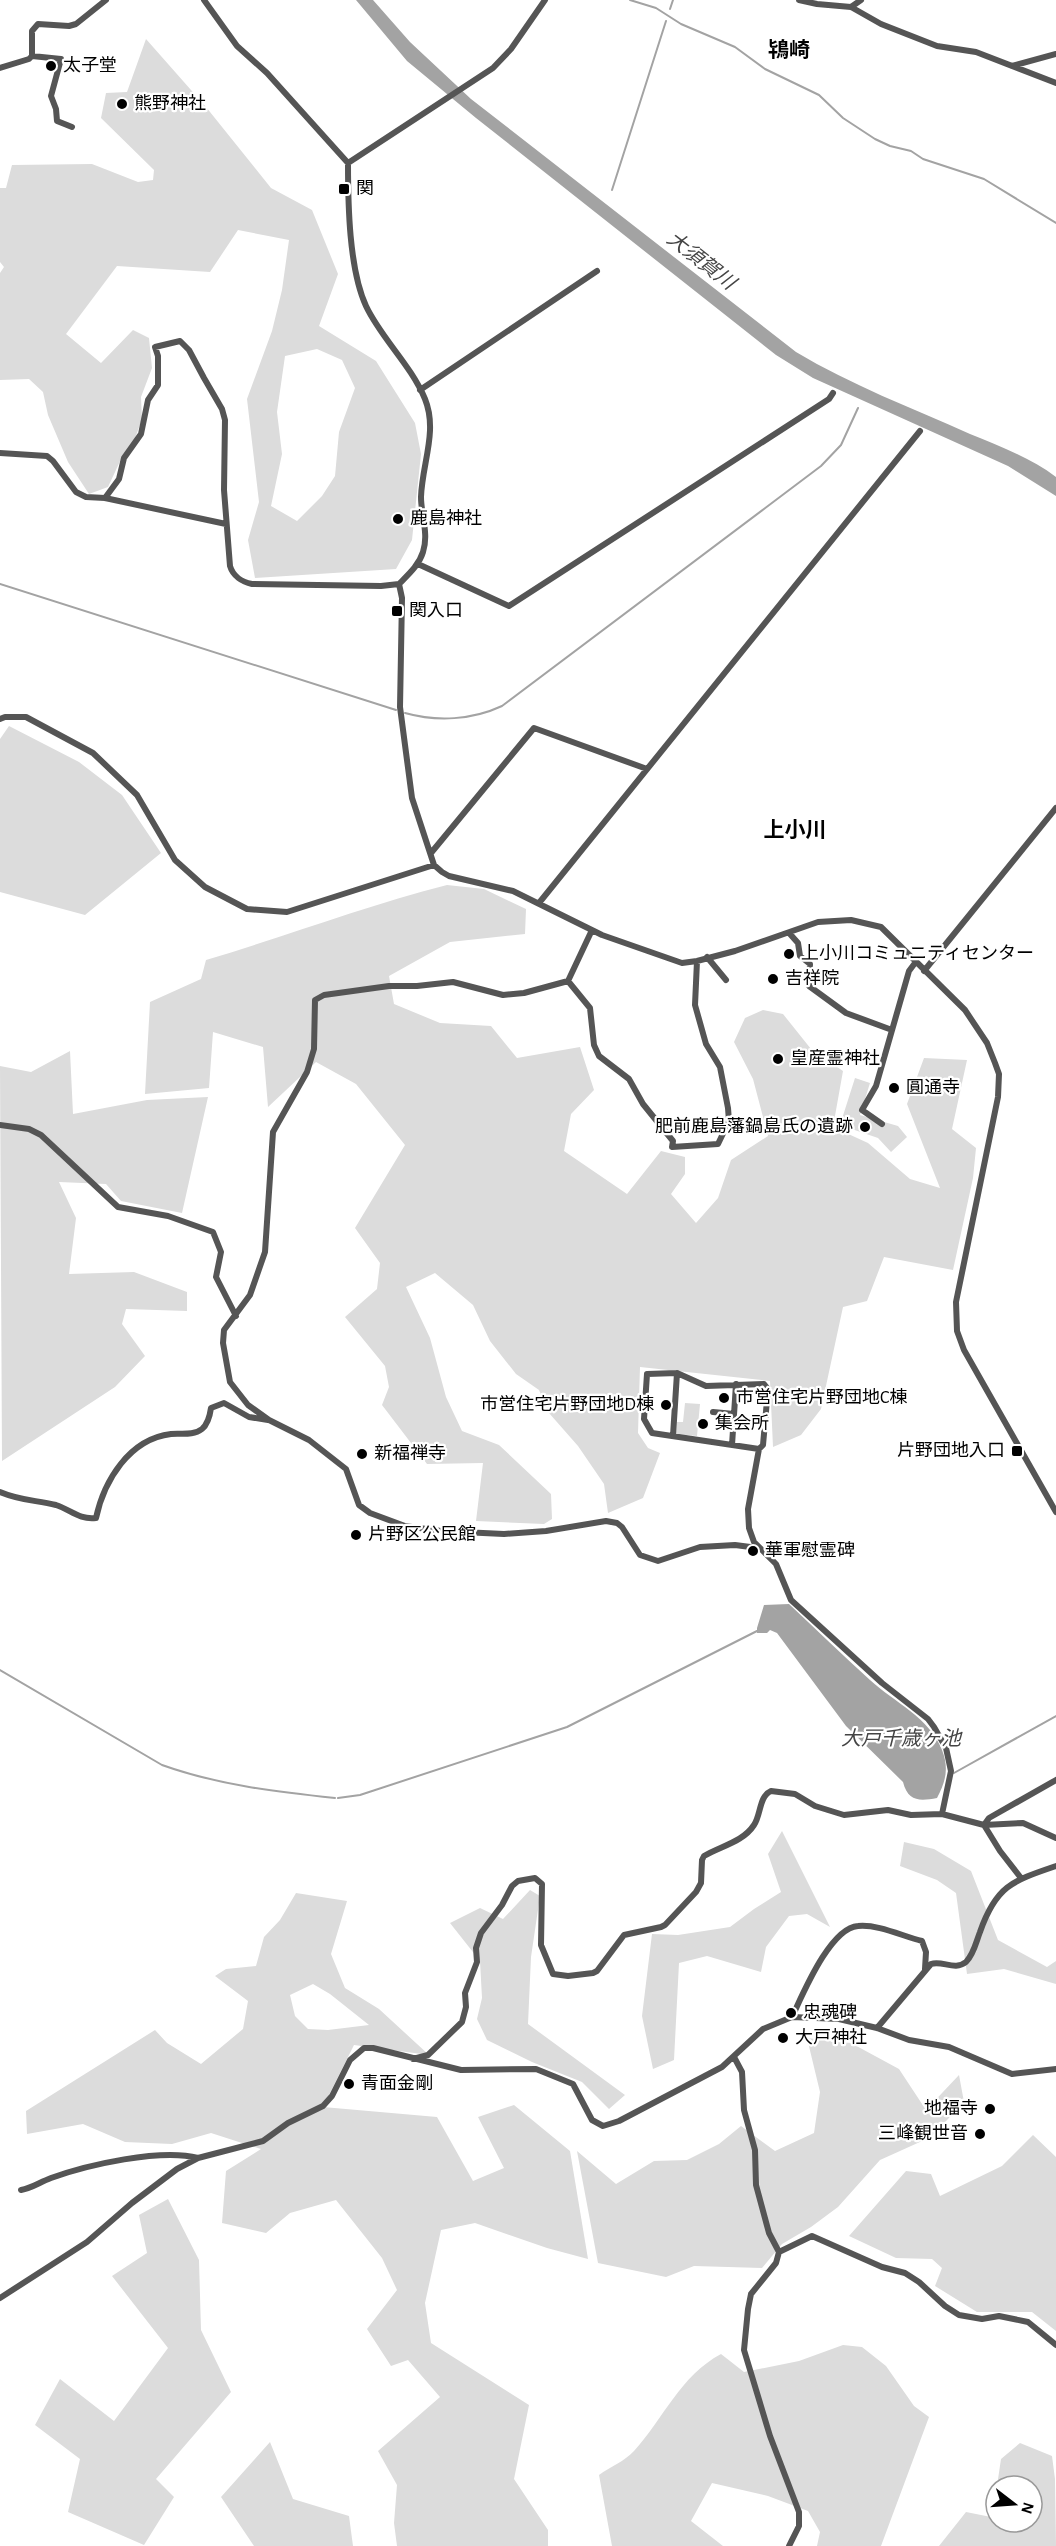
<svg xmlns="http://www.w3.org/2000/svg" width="1056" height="2546" font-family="'Alegreya Sans','Noto Sans JP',sans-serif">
	<rect width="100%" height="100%" fill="#fff"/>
	<path fill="#dcdcdc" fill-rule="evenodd" d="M 146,39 L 206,107 L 271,188 L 312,210 L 338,274 L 319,326 L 376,361 L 415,423 L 421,454 L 412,540 L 396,569 L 255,578 L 248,540 L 259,502 L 247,399 L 272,331 L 282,290 L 289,240 L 238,230 L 210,272 L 117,266 L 66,334 L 101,363 L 133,330 L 149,338 L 152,368 L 141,397 L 142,419 L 134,441 L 122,457 L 108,487 L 89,494 L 68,462 L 48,415 L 43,392 L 29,379 L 0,380 L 0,273 L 4,267 L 0,262 L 0,188 L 6,188 L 12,165 L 92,164 L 138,182 L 153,180 L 154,170 L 101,118 L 106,93 L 127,92 ZM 317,349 L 342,360 L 355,388 L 339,432 L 335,476 L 322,496 L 297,521 L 271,506 L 282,454 L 277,412 L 285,356 Z
		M 9,726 L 79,762 L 122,795 L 161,853 L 85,915 L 0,892 L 0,739 Z
		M 447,885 L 484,889 L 526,909 L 525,934 L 450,942 L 389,976 L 394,1004 L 440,1023 L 491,1026 L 517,1058 L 580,1047 L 594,1090 L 571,1114 L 564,1151 L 627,1194 L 661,1151 L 685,1157 L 685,1174 L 671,1194 L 696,1223 L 718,1198 L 731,1160 L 768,1136 L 753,1079 L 734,1042 L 745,1018 L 763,1010 L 783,1014 L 811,1049 L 843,1071 L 833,1127 L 868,1143 L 910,1179 L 940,1188 L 907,1104 L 924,1058 L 967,1060 L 952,1129 L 976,1148 L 973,1178 L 953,1270 L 884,1257 L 867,1301 L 843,1307 L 821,1409 L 801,1435 L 773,1447 L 770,1381 L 640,1367 L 638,1433 L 648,1448 L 660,1453 L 643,1498 L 608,1513 L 604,1484 L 578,1446 L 549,1413 L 539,1390 L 516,1374 L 490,1341 L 473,1305 L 435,1273 L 406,1287 L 430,1338 L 446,1397 L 462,1431 L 499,1445 L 551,1494 L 552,1519 L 544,1524 L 476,1521 L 483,1463 L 427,1464 L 382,1405 L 389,1387 L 385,1366 L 345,1317 L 377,1289 L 380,1263 L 355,1228 L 405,1145 L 356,1084 L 316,1062 L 268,1107 L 263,1047 L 213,1032 L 209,1088 L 145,1094 L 150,1002 L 201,979 L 206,960 C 287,936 365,906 447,885 Z
		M 70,1051 L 73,1114 L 147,1100 L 208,1097 L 182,1213 L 121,1201 L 106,1184 L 59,1182 L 76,1218 L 69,1274 L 134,1272 L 187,1292 L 187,1311 L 126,1309 L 122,1324 L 145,1356 L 115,1387 L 2,1461 L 0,1066 L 31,1072 Z
		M 855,1078 L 870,1083 L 860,1115 L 898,1126 L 907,1137 L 891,1152 L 878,1138 L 840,1125 Z
		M 685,1403 L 700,1404 L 697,1436 L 676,1434 L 677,1422 L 683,1422 Z
		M 782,1831 L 830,1927 L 807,1914 L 789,1916 L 766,1947 L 761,1972 L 707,1956 L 679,1963 L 674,2060 L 653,2069 L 642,2016 L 652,1934 L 678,1935 L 730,1927 L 754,1909 L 781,1892 L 768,1854 Z
		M 904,1842 L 934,1849 L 971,1871 L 998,1940 L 1047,1967 L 1056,1961 L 1056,1984 L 1004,1969 L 967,1974 L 956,1893 L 937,1880 L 900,1866 Z
		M 530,1890 L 540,1896 L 531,1957 L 528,2024 L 625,2095 L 609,2109 L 582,2082 L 532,2062 L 487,2040 L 477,2019 L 482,1998 L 480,1961 L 450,1923 L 480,1908 L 503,1919 Z
		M 296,1893 L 347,1901 L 331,1954 L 345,1988 L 379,2009 L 429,2055 L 354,2045 L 323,2107 L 437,2117 L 473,2181 L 504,2168 L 478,2117 L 514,2105 L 570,2151 L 588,2259 L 547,2248 L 475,2223 L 441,2230 L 425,2303 L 431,2343 L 529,2405 L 514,2479 L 548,2530 L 548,2546 L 397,2546 L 394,2523 L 397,2485 L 378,2451 L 440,2397 L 408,2360 L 391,2366 L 367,2329 L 397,2290 L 382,2258 L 336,2200 L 290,2213 L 266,2233 L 222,2223 L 226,2171 L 261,2149 L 211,2133 L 172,2144 L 125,2142 L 83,2124 L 27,2134 L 26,2111 L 155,2030 L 167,2043 L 201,2064 L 243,2029 L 248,2001 L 215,1976 L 226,1969 L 256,1966 L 264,1937 L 280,1920 ZM 313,1984 L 330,1994 L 369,2025 L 328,2030 L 308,2029 L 295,2016 L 290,1995 Z
		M 807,2038 L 851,2043 L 899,2069 L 926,2110 L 959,2075 L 964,2102 L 931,2137 L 880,2160 L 838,2207 L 811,2227 L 782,2244 L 762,2268 L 694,2266 L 666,2277 L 598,2263 L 577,2151 L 616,2184 L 654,2161 L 687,2160 L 719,2144 L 741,2126 L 775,2151 L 814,2133 L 820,2092 Z
		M 1033,2135 L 1056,2157 L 1056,2331 L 1032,2312 L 977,2312 L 935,2286 L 942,2268 L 932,2259 L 896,2258 L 849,2236 L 906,2171 L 931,2174 L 940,2196 L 1002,2166 Z
		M 168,2199 L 199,2260 L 201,2330 L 231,2392 L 156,2479 L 174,2497 L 144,2545 L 68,2512 L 80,2459 L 35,2425 L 60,2379 L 114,2421 L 168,2348 L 112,2276 L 147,2253 L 139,2215 Z
		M 843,2345 L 862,2347 L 886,2366 L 914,2406 L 929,2417 L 881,2546 L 817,2546 L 820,2532 L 808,2511 L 768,2496 L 712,2483 L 691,2521 L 723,2546 L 612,2546 L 599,2475 C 610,2467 625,2461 634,2451 C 664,2418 680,2376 721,2354 L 744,2372 L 799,2361 Z
		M 270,2442 L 293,2499 L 349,2516 L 353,2546 L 254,2546 L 221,2497 Z
		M 1020,2443 L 1052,2456 L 1055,2479 L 1056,2546 L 939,2546 L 966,2512 L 991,2517 L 996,2490 L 996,2522 L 1032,2522 L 1032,2486 L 997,2486 L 1001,2459 Z"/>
	<path fill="#a3a3a3" d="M 356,0 L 373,0 L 410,42 L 471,99 L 796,352 C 851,385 912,408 970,434 C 999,446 1031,458 1056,477 L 1056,496 L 1008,466 L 813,378 L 776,355 L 476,118 L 407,61 Z
		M 789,1604 C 816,1629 842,1655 870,1680 C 894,1702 930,1718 942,1750 C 949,1768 946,1781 937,1798 C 920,1801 908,1802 903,1782 L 846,1726 L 777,1633 L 770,1630 L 767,1633 L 757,1633 L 757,1628 L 764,1605 Z"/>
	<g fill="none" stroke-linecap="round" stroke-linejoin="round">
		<path stroke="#a3a3a3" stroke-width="2" d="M 630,0 L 656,8 L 681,24 L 735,47 L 765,69 L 819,95 L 843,118 L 875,139 L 890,146 L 911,151 L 923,159 L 984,179 L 1056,223
			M 670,9 L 673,0
			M 612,190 L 666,21
			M 0,584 L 396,710
			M 405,713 C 437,722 472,720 502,706 L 821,466 L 841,445 L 858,408
			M 0,1670 L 162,1765 C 218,1785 277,1792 335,1798
			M 954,1773 L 1056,1716
			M 338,1798 L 360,1795 L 567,1727 L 757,1631"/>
		<path stroke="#555" stroke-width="6" d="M 204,0 L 237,46 L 267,73 L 348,163
			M 545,0 L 511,49 L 493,68 L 348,163 C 348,204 349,269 366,306 C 381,338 411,365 425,399 C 438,431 422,464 421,497 C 421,515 429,534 423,552 C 419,565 409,574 399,584 L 402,598 L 400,707 L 412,798 L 434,865 L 442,872 L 449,876 L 513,891 L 602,935 L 682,963 L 697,961 L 735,951 L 818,922 L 851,920 L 881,927 L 965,1010 L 987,1043 L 995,1063 L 999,1074 L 998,1097 L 956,1302 L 957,1331 L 964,1350 L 1056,1512
			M 799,0 L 817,4 L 851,7 L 881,24 L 937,46 L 976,52 L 1056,83
			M 851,7 L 861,0
			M 32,56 L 61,59 L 51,96 L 56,109 L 57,121 L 72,127
			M 1012,66 L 1056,54
			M 0,68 L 29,59 L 32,56 L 32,31 L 38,24 L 69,26 L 76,24 L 106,0
			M 420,390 L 597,271
			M 0,453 L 47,456 L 53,461 L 76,492 L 86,497 L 105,498 L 226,524
			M 105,498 L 119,479 L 124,458 L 141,434 L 148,400 L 158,385 L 158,356 L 155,347 L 180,341 L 189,350 L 204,378 L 222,409 L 225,420 L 224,490 L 230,566 C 233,576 242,582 252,584 L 381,586 L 399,584
			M 418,564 L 509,606 L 829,399 L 833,393
			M 0,719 L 5,717 L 26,717 L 93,753 L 137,795 L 175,860 L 205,887 L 247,909 L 287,912 L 434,865
			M 431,853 L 534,728 L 647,769
			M 539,903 L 920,431
			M 592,930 L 568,981 L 524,993 L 503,995 L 453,982 L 417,986 L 389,986 L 324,995 L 315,1000 L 314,1049 L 307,1072 L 273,1132 L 265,1252 L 250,1295 L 224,1330 L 223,1343 L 230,1382 L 248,1405 L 269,1420 L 309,1440 L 346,1469 L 359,1505 L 370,1513 L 405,1526 L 441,1531 L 504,1534 L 546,1531 L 606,1521 L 617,1523 L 622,1527 L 640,1555 L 658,1561 L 700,1547 L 735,1545 L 758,1548
			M 790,934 L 798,943 L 800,956 L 810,964 L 809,986 L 846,1013 L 892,1030
			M 707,957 L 726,980
			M 924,971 L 1056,808
			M 568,981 L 590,1008 L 594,1045 L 599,1056 L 629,1079 L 643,1104 L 673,1141 L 672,1147 L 718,1144 L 729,1121 L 728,1108 L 720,1067 L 706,1044 L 695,1005 L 697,961
			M 882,1124 L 862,1110 L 876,1086 L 909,971 L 915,963
			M 0,1125 L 29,1129 L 41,1135 L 118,1207 L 168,1216 L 213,1232 L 221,1252 L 216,1277 L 236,1316
			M 713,1412 L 734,1414
			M 673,1436 L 677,1373
			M 732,1445 L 736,1384
			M 759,1449 L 763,1445 L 768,1389 L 764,1384 L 706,1386 L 677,1373 L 647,1374 L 644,1419 L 652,1433 L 759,1449 L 748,1509 L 749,1528 L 754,1542 L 776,1564 L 791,1600 L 882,1683 L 928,1719 L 934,1727 L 946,1748 L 951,1771 L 942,1814
			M 0,1492 C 21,1501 36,1500 56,1505 C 71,1510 79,1520 96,1518 C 104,1481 129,1439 171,1434 C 181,1433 193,1436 202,1429 C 208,1424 210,1415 211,1408 L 224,1403 L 249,1417 L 268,1420
			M 984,1825 L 989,1818 L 1056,1780
			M 984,1825 L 1000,1851 L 1021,1878
			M 792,2017 C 803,1994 830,1928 858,1926 C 878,1924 902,1936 922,1941 L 926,1952 L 925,1969
			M 877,2028 L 931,1964 C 942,1960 955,1971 966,1962 C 974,1954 976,1942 980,1932 C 996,1886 1012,1881 1056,1866
			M 734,2057 L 742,2072 L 744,2110 L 755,2150 L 756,2185 L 769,2233 L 779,2252 L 776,2263 L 751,2294 L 748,2309 L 744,2350 L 770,2436 L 799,2512 L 799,2526 L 789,2546
			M 413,2059 L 428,2055 L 462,2022 L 466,2007 L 465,1993 L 477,1962 L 476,1948 L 481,1933 L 502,1905 L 512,1886 L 518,1881 L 535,1878 L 542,1884 L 541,1945 L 553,1974 L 568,1976 L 593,1973 L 597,1971 L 624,1935 L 661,1927 L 665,1925 L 696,1892 L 701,1883 L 702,1860 L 704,1856 C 721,1846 743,1842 754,1825 C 761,1815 759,1796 771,1791 L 795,1794 L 815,1806 L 844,1815 L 888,1810 L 911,1815 L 942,1814 L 984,1825 L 1023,1823 L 1056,1838
			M 21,2190 C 32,2188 40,2182 51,2178 C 87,2165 161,2148 198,2158
			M 779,2252 L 812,2236 L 882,2267 L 905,2273 L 919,2282 L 945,2306 L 959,2315 L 982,2319 L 999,2316 L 1028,2322 L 1056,2345
			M 0,2298 L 87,2242 L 132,2203 L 177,2169 L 198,2158 L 263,2141 L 288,2123 L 323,2106 L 332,2096 L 350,2060 L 364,2048 L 373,2048 L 461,2070 L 536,2069 L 573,2084 L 592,2120 L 603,2126 L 619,2121 L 722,2067 L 763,2029 L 792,2017 L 839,2019 L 877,2028 L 909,2040 L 949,2047 L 1012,2074 L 1056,2069"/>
	</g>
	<g fill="#000" stroke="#fff" stroke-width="2">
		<circle cx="51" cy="66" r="6"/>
		<circle cx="122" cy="104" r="6"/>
		<rect x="338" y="183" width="12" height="12" rx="3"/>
		<circle cx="398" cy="519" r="6"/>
		<rect x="391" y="605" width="12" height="12" rx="3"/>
		<circle cx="789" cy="954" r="6"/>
		<circle cx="773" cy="979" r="6"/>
		<circle cx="778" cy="1059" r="6"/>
		<circle cx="894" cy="1088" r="6"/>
		<circle cx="865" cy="1127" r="6"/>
		<circle cx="724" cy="1398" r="6"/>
		<circle cx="666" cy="1405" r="6"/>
		<circle cx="703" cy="1424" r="6"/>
		<rect x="1011" y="1445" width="12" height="12" rx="3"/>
		<circle cx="362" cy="1454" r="6"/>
		<circle cx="356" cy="1535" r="6"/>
		<circle cx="753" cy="1551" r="6"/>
		<circle cx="791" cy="2013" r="6"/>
		<circle cx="783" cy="2038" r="6"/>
		<circle cx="349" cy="2084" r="6"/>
		<circle cx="990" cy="2109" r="6"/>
		<circle cx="980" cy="2134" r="6"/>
	</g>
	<g text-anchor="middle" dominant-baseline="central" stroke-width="4.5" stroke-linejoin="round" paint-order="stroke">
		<g font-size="18" fill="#000" stroke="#fff" text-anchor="start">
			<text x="63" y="66">太子堂</text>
			<text x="134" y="104">熊野神社</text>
			<text x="356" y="189">関</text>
			<text x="410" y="519">鹿島神社</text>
			<text x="409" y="611">関入口</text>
			<text x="801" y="954">上小川コミュニティセンター</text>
			<text x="785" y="979">吉祥院</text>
			<text x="790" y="1059">皇産霊神社</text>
			<text x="906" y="1088">圓通寺</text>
			<text x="853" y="1127" text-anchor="end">肥前鹿島藩鍋島氏の遺跡</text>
			<text x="736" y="1398">市営住宅片野団地C棟</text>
			<text x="654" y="1405" text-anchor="end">市営住宅片野団地D棟</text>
			<text x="715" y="1424">集会所</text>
			<text x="1005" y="1451" text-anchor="end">片野団地入口</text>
			<text x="374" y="1454">新福禅寺</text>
			<text x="368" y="1535">片野区公民館</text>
			<text x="765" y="1551">華軍慰霊碑</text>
			<text x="803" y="2013">忠魂碑</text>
			<text x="795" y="2038">大戸神社</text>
			<text x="361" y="2084">青面金剛</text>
			<text x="978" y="2109" text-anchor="end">地福寺</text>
			<text x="968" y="2134" text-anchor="end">三峰観世音</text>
		</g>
		<g font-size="20" font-style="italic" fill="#444" stroke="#fff">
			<text transform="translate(701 261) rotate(38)">大須賀川</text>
			<text x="901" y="1739">大戸千歳ヶ池</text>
		</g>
		<g font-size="21" font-weight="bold" fill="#000" stroke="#fff">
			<text x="789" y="50">鴇崎</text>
			<text x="795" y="830">上小川</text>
		</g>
	</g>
	<g transform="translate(1014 2504) rotate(107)"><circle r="28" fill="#ffffff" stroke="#999999" stroke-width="1.5"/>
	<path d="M0-4.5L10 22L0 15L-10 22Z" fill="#000000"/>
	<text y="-9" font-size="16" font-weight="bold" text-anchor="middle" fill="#000000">N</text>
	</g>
</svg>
